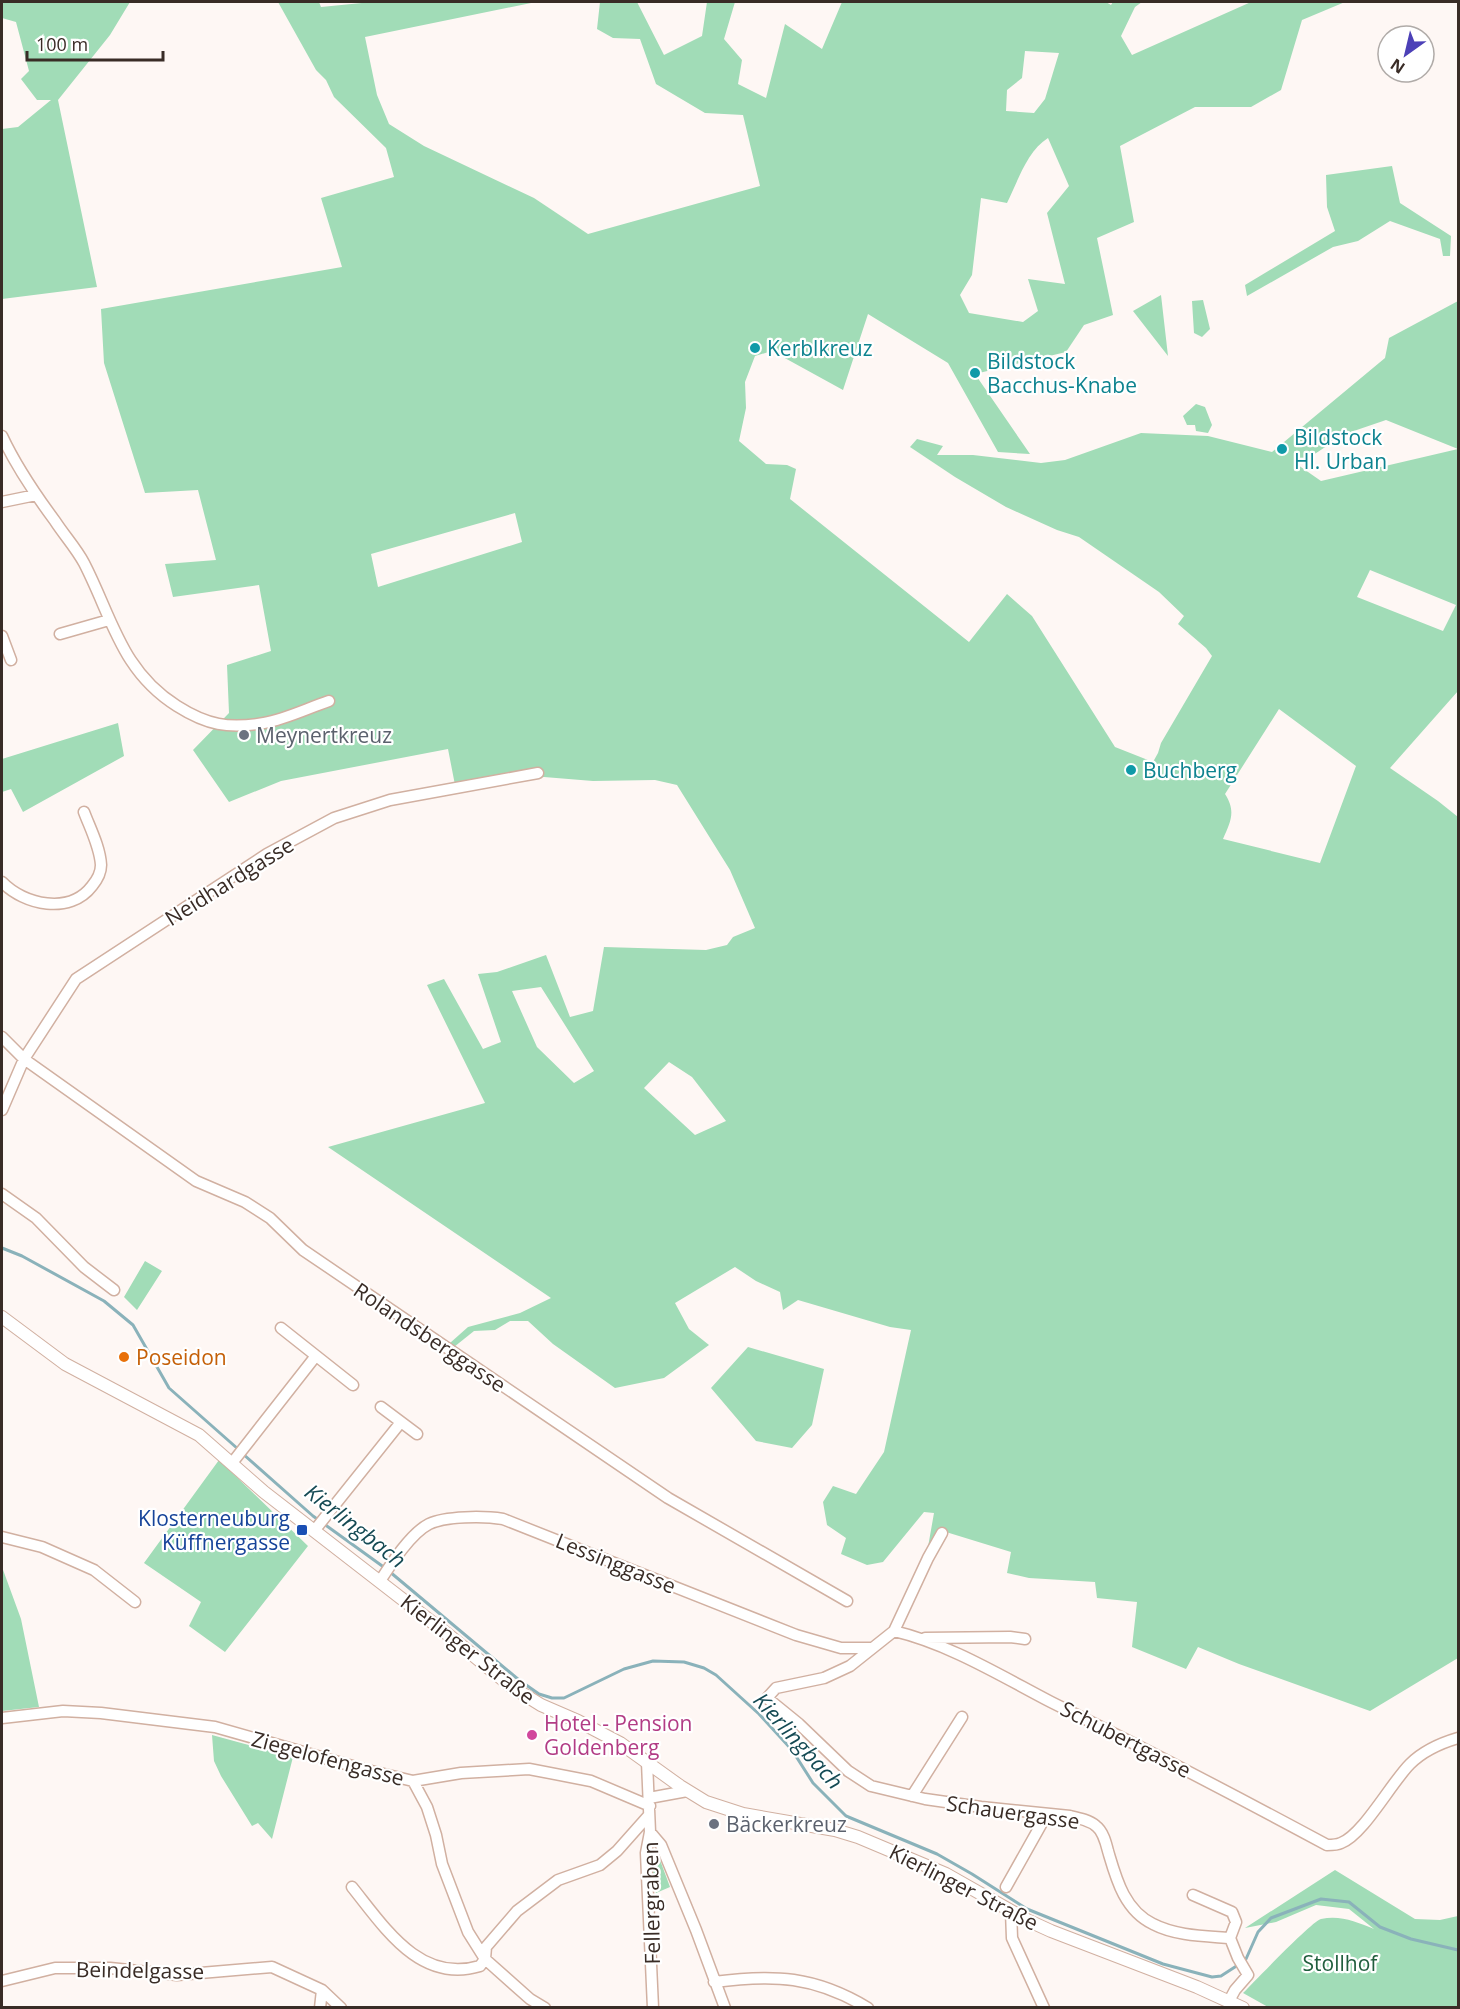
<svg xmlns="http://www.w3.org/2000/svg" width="1460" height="2009" font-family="'Open Sans',sans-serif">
	<rect width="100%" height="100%" fill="#fef7f4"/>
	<path fill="#a1dcb7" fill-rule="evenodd" d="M 2,2 L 130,2 L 110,35 L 58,100 L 97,287 L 2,299 L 2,129 L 18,127 L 51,100 L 37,100 L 21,79 L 29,71 L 16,22 L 2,18 Z
		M 278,2 L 319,2 L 321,7 L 372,2 L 536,2 L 365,37 L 377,95 L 389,124 L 424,146 L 534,198 L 588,234 L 760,186 L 743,115 L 705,113 L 656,84 L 640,39 L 613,38 L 597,29 L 600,2 L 637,2 L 664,55 L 702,36 L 707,2 L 735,2 L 724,39 L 742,60 L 738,84 L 766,98 L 785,24 L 822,49 L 842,2 L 1106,2 L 1111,5 L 1113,2 L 1142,2 L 1135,7 L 1121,36 L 1132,55 L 1251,2 L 1345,2 L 1302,20 L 1281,90 L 1251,107 L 1195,107 L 1120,146 L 1134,222 L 1097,238 L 1113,315 L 1084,325 L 1066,352 L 975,374 L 1030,454 L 998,452 L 948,363 L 868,314 L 843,390 L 772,351 L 755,356 L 745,382 L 746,408 L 739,441 L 766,464 L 787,465 L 796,469 L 790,499 L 969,642 L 1007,594 L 1032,616 L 1115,747 L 1153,762 L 1158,753 L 1161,743 L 1212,656 L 1206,648 L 1178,624 L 1184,616 L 1159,592 L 1079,537 L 1057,530 L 1006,507 L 955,477 L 910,447 L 917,439 L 943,446 L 937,455 L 973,455 L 1041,463 L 1065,460 L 1141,433 L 1208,436 L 1272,452 L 1385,358 L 1389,338 L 1458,301 L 1458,449 L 1386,420 L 1345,434 L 1298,465 L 1321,481 L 1458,449 L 1458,691 L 1390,768 L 1438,801 L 1458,817 L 1458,1658 L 1370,1711 L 1239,1664 L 1198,1647 L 1186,1669 L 1132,1647 L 1137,1602 L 1097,1598 L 1095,1582 L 1029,1578 L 1007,1573 L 1011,1552 L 946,1532 L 928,1547 L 934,1513 L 924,1512 L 883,1562 L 867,1565 L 841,1554 L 846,1538 L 827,1525 L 823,1502 L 833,1486 L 856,1494 L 884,1452 L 911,1330 L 890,1327 L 798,1300 L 783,1310 L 780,1292 L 756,1281 L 735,1267 L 675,1303 L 689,1329 L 709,1345 L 664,1378 L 615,1388 L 553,1344 L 528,1321 L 510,1321 L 495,1330 L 474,1331 L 454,1347 L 450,1343 L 468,1327 L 520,1313 L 551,1298 L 328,1147 L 485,1103 L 427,985 L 444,979 L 483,1049 L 501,1042 L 478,974 L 497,972 L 546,955 L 570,1017 L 593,1011 L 604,947 L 706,950 L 727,945 L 733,937 L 755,928 L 730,870 L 677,785 L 655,780 L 593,781 L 544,777 L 522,781 L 455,785 L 448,749 L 281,781 L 229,802 L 193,750 L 229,713 L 227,665 L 271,651 L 259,585 L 173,597 L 165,564 L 216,560 L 198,490 L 145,493 L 104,363 L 101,309 L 342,267 L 321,198 L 394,177 L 386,148 L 334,97 L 326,80 L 316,70 ZM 1025,51 L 1059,53 L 1045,99 L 1034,113 L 1006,111 L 1007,90 L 1022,78 ZM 1048,138 L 1069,186 L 1047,213 L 1065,284 L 1028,279 L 1038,311 L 1023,322 L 969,313 L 960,295 L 972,275 L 981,198 L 1007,203 C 1018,181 1027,151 1048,138 ZM 515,513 L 522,542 L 378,587 L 371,554 ZM 1370,570 L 1456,605 L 1443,631 L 1357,597 ZM 1279,709 L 1356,766 L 1320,863 L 1223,839 C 1231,821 1236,811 1225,794 ZM 541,987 L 594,1071 L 574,1083 L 537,1047 L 512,991 ZM 669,1062 L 692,1077 L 726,1121 L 695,1135 L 644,1088 Z
		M 1392,166 L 1400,203 L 1451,236 L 1450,256 L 1443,256 L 1440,239 L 1390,221 L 1358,241 L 1333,247 L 1247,296 L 1245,285 L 1335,231 L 1327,207 L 1326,175 Z
		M 1161,295 L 1168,356 L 1133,311 Z
		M 1203,300 L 1210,329 L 1202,337 L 1194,333 L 1192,301 Z
		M 1196,404 L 1205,407 L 1212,425 L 1208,433 L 1196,431 L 1195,425 L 1187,425 L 1183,416 Z
		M 118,723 L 124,756 L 23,812 L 11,789 L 2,792 L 2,759 Z
		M 145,1261 L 162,1271 L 137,1310 L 124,1297 Z
		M 748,1347 L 824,1369 L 812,1425 L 792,1448 L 756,1441 L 711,1388 Z
		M 219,1460 L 308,1546 L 225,1652 L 189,1626 L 201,1602 L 144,1563 Z
		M 2,1567 L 21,1619 L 39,1707 L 2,1711 Z
		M 212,1735 L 293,1757 L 272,1839 L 258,1823 L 252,1826 L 221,1776 L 214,1761 Z
		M 657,1857 L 660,1860 L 670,1887 L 656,1893 C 653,1882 649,1865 657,1857 Z
		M 1335,1870 L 1415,1919 L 1440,1920 L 1458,1916 L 1458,2007 L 1268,2007 L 1243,1993 C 1254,1982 1312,1921 1321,1919 C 1341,1915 1356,1922 1374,1929 L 1349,1909 L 1316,1905 L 1276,1922 L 1245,1928 Z"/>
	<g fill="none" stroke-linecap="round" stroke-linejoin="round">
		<path stroke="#8ab2ba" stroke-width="3" d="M 2,1248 L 22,1256 L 104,1301 L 133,1325 L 169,1388 L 238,1449
			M 243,1454 L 313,1516 L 385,1568
			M 390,1572 L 519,1680 L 539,1694 L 552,1698 L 564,1698 L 624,1669 L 653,1661 L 684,1662 L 704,1668 L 716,1675 L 759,1714 L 792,1750 L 813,1783 L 846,1816 L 937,1854 L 972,1874 L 1027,1909 L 1163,1964 L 1212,1977 L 1221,1976 L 1238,1965
			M 1243,1961 L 1246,1959 L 1258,1932 L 1271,1918 L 1321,1899 L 1349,1902 L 1380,1927 L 1411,1939 L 1458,1950"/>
		<defs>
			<path id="minor" d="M 2,436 C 16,466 35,494 55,521 C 64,535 76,548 84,563 C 112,617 121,671 177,706 C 207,725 228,729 264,723 C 286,719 308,708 329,701
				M 2,502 L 36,495
				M 60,634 L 109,620
				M 2,636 L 11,660
				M 2,882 C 24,905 70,915 92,886 C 97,880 101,872 101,865 C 100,847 90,828 84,812
				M 2,1037 L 24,1059 L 196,1181 L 245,1202 L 270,1218 L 303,1250 L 668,1498 L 847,1601
				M 2,1110 L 24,1059 L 76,979 L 267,854 L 334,818 L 390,800 L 538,773
				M 2,1194 L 36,1218 L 84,1267 L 114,1290
				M 281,1328 L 353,1385
				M 381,1407 L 417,1434
				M 232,1463 L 315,1357
				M 314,1531 L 401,1422
				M 942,1533 L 928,1558 L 894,1631 L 850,1666 L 824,1678 L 776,1688 L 767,1698 L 799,1724 L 848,1771 L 871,1786 L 925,1799 L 981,1807 L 1070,1816 C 1079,1818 1089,1820 1096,1826 C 1103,1831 1106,1843 1108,1851 C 1116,1878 1124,1910 1153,1924 C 1176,1936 1205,1936 1230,1938 L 1238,1958 L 1248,1975 L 1235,1990 L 1229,2001
				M 2,1537 L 42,1547 L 94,1570 L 135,1602
				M 380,1581 C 391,1564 411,1533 429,1524 C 445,1516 484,1516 503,1519 L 796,1635 L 841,1648 L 872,1648
				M 894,1631 C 949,1644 1001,1676 1051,1702 C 1144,1748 1236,1796 1327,1845 C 1331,1845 1337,1845 1341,1843 C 1363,1835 1391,1783 1410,1764 C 1424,1750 1441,1743 1458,1738
				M 925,1638 L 1010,1637 L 1025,1639
				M 2,1718 L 63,1711 L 101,1713 L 215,1727 L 363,1769 L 413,1781 L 461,1773 L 529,1769 L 591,1781 L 650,1806
				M 647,1762 L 650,1832 L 646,1853 L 653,2008
				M 413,1781 L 427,1807 L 436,1835 L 442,1864 L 468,1932 L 485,1959 L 530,1999 L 545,2008
				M 912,1796 L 962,1717
				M 649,1798 L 687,1791
				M 650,1832 L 661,1845 L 696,1930 L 725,2008
				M 352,1887 C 385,1928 420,1984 480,1966 L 485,1959 L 486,1947 L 517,1911 L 558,1880 L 600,1865 L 617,1851 L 649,1815
				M 1006,1887 L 1047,1814
				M 1193,1895 L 1232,1912 L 1236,1922 L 1230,1938
				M 1011,1911 L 1012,1938 L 1044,2008
				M 2,1981 L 55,1968 L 110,1968 L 177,1975 L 272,1967 L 322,1990 L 341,2008
				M 714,1982 C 774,1974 815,1976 868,2008
				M 320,2008 L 322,1990"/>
			<path id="major" d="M 2,1317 L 65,1364 L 199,1435 L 264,1492 L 446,1633 L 512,1687 L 541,1705 L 578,1721 L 620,1743 L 680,1786 L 706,1802 L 743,1814 L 835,1830 L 858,1837 L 946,1874 L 1027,1920 L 1051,1931 L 1197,1987 L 1243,2008"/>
		</defs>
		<use href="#minor" stroke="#d1b0a1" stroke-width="13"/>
		<use href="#major" stroke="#d1b0a1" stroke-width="14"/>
		<use href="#minor" stroke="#fff" stroke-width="10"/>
		<use href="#major" stroke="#fff" stroke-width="12"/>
	</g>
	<g fill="#0f9aa8" stroke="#fff" stroke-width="2">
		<circle cx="755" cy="348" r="6"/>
		<circle cx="975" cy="373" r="6"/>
		<circle cx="1282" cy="449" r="6"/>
		<circle cx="1131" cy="770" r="6"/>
	</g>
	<g fill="#6b7280" stroke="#fff" stroke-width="2">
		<circle cx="244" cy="735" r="6"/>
		<circle cx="714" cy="1824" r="6"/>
	</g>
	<circle fill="#e8710a" stroke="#fff" stroke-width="2" cx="124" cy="1357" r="6"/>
	<rect fill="#1a4fb4" stroke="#fff" stroke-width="2" x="296" y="1524" width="12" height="12" rx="3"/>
	<circle fill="#d1479c" stroke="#fff" stroke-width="2" cx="532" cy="1735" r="6"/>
	<g text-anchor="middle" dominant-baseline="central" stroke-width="4.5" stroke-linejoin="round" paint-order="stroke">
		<g font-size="21" fill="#0d838f" stroke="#fff" text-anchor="start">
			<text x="767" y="348">Kerblkreuz</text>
			<text x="987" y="361">Bildstock<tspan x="987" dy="24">Bacchus-Knabe</tspan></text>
			<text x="1294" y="437">Bildstock<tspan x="1294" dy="24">Hl. Urban</tspan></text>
			<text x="1143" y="770">Buchberg</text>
		</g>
		<g font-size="21" fill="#5b616d" stroke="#fff" text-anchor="start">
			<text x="256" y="735">Meynertkreuz</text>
			<text x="726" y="1824">Bäckerkreuz</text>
		</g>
		<g font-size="21" fill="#392c26" stroke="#fff">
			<text transform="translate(229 881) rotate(-32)">Neidhardgasse</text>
			<text transform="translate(430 1337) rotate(34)">Rolandsberggasse</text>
			<text transform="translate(616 1563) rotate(22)">Lessinggasse</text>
			<text transform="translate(468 1649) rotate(38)">Kierlinger Straße</text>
			<text transform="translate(1126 1739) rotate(27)">Schubertgasse</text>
			<text transform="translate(328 1758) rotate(15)">Ziegelofengasse</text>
			<text transform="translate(1013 1812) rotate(8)">Schauergasse</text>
			<text transform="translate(964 1887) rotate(27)">Kierlinger Straße</text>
			<text transform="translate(651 1903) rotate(-91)">Fellergraben</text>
			<text transform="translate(140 1970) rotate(1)">Beindelgasse</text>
		</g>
		<g font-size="21" fill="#c56008" stroke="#fff" text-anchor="start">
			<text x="136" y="1357">Poseidon</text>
		</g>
		<g font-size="21" fill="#164399" stroke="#fff" text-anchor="end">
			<text x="290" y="1518">Klosterneuburg<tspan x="290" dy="24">Küffnergasse</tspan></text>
		</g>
		<g font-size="21" fill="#b23c85" stroke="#fff" text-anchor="start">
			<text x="544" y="1723">Hotel - Pension<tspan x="544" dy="24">Goldenberg</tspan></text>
		</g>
		<g font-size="21" fill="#205e3d" stroke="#fff">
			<text x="1340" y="1963">Stollhof</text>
		</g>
		<g font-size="22" font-style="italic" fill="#154a54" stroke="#fff">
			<text transform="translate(356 1525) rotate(38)">Kierlingbach</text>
			<text transform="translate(799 1740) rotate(48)">Kierlingbach</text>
		</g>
	</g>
	<rect width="1460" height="2009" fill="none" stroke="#392c26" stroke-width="6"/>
	<g transform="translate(1406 54) rotate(214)"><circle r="28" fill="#ffffff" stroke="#b0aba8" stroke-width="1.5"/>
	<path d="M0-4.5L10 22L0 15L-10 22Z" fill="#4c40b7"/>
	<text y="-9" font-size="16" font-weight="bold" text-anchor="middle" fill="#392c26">N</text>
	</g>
	<path d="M27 51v9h136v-9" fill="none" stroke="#392c26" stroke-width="3"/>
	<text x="36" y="51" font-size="18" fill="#392c26" stroke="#ffffff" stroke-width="4.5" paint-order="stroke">100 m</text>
</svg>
